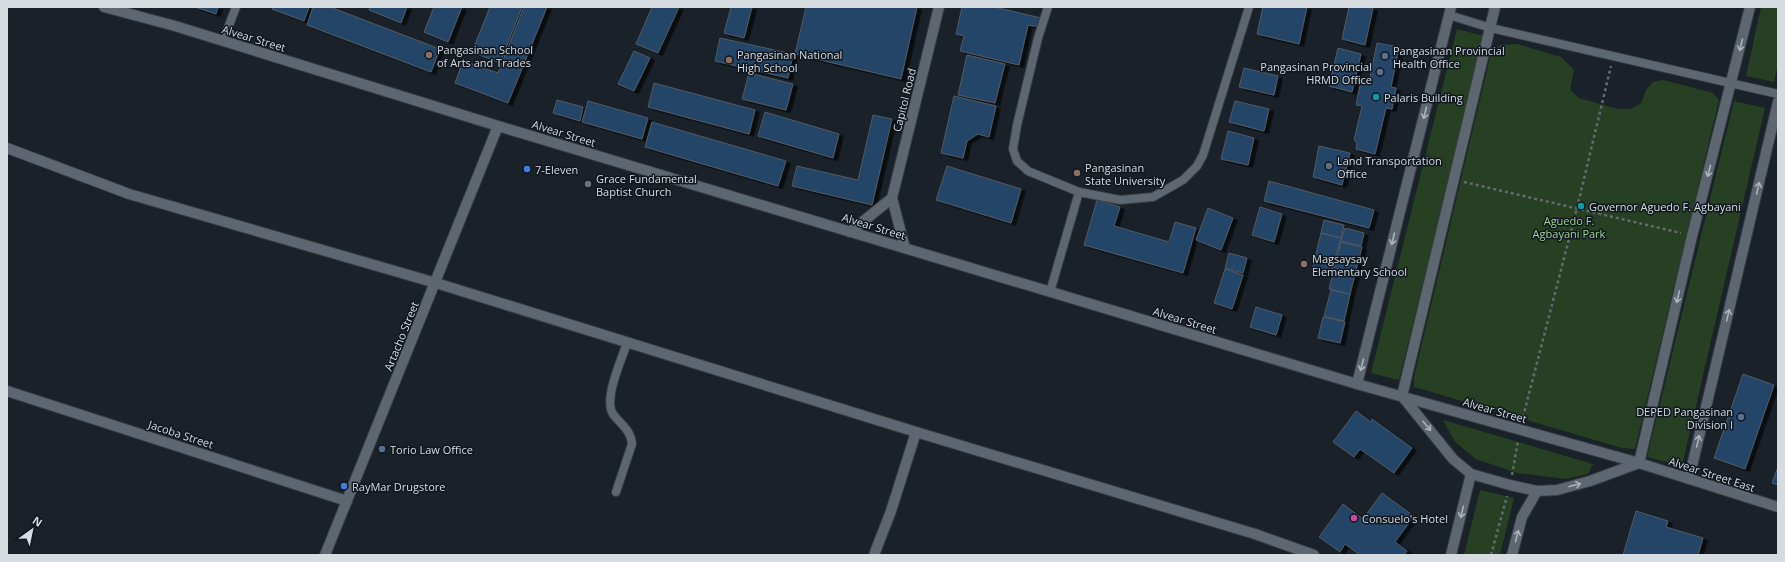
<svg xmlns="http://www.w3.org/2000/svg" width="1785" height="562" font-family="'Open Sans',sans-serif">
	<defs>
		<filter id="shadow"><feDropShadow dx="4.5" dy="2.5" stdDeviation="0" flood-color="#0009"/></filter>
	</defs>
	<rect width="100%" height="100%" fill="#1a2128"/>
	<path fill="#274023" d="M 1761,7 L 1778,7 L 1778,64 L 1774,82 L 1746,76 Z
		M 1457,29 L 1484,36 L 1399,380 L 1371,373 Z
		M 1517,44 L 1561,57 L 1574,70 L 1570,90 L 1579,98 L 1618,109 L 1631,109 L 1641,103 L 1646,90 L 1653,82 L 1663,80 L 1713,93 L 1719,100 L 1635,449 L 1622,448 L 1414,387 L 1414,377 L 1491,53 L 1500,45 Z
		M 1734,101 L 1765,108 L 1682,466 L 1647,457 Z
		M 1443,420 L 1593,464 L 1588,474 L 1566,479 L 1517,473 L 1476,459 L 1455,442 Z
		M 1480,490 L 1514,498 L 1500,555 L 1464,555 Z"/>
	<path fill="#234568" stroke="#515a63" filter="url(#shadow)" d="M 195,7 L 218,7 L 216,14 Z
		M 273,7 L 309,7 L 304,21 L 272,9 Z
		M 313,7 L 330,7 L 440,49 L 431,72 L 307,25 Z
		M 370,7 L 407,7 L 401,23 L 369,10 Z
		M 434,7 L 462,7 L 448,42 L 424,32 Z
		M 490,7 L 522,7 L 500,63 L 472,52 Z
		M 524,7 L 547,7 L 508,103 L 455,83 L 463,61 L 498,73 Z
		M 652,7 L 679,7 L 658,53 L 636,44 Z
		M 731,7 L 752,7 L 744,38 L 724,33 Z
		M 806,7 L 917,7 L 901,79 L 795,54 Z
		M 962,7 L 994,7 L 1041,18 L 1039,27 L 1028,25 L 1019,65 L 960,51 L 964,36 L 956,34 Z
		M 1263,7 L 1307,7 L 1299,44 L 1257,34 Z
		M 1349,7 L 1373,8 L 1365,45 L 1342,39 Z
		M 720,38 L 793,54 L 788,78 L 715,61 Z
		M 1377,43 L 1399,47 L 1391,87 L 1396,88 L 1392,109 L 1386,108 L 1375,154 L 1356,149 L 1357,143 L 1354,140 L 1362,106 L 1356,105 L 1361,81 L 1369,82 Z
		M 1338,48 L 1361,54 L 1352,92 L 1329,86 Z
		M 634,51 L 650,58 L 634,91 L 618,84 Z
		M 967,55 L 1005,64 L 995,103 L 958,95 Z
		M 1244,68 L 1278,76 L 1274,95 L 1239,87 Z
		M 749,73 L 793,84 L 786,110 L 742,99 Z
		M 654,83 L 755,110 L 749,134 L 648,107 Z
		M 954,96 L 996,106 L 989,137 L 978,134 L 967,141 L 963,158 L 941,153 Z
		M 557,100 L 583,107 L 580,121 L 553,113 Z
		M 588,101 L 648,118 L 642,139 L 582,122 Z
		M 1235,101 L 1269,109 L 1264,131 L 1229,122 Z
		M 765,112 L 839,134 L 833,158 L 758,136 Z
		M 873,115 L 892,119 L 872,205 L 792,186 L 797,166 L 858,180 Z
		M 652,122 L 786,161 L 778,186 L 645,147 Z
		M 1228,131 L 1254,138 L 1248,165 L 1221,159 Z
		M 1319,146 L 1350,153 L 1342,185 L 1313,177 Z
		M 947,166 L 1021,189 L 1011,223 L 936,200 Z
		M 1269,181 L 1374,210 L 1369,228 L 1264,201 Z
		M 1097,200 L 1120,207 L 1114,226 L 1169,242 L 1175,222 L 1196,228 L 1183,273 L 1084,245 Z
		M 1260,207 L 1282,214 L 1274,242 L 1252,235 Z
		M 1208,208 L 1233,218 L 1221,250 L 1196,240 Z
		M 1324,220 L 1344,225 L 1341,238 L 1321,233 Z
		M 1345,228 L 1364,233 L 1361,246 L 1341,241 Z
		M 1321,233 L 1341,238 L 1331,275 L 1312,270 Z
		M 1341,242 L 1362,247 L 1350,294 L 1329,289 Z
		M 1229,253 L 1247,258 L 1243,273 L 1225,268 Z
		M 1225,269 L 1243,275 L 1232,309 L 1214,303 Z
		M 1331,290 L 1350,294 L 1344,321 L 1324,316 Z
		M 1256,307 L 1282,315 L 1276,335 L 1250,327 Z
		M 1323,317 L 1345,322 L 1340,343 L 1318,338 Z
		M 1743,374 L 1774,385 L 1745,469 L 1714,458 Z
		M 1356,411 L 1371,422 L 1372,419 L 1412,448 L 1394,473 L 1360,449 L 1354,457 L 1333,442 Z
		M 1778,467 L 1778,485 L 1772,483 Z
		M 1382,493 L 1414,516 L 1395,542 L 1407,551 L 1404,555 L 1360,555 L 1345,544 L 1340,552 L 1319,537 L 1343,504 L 1363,519 Z
		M 1636,511 L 1668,521 L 1666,527 L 1703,538 L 1698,555 L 1623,555 Z"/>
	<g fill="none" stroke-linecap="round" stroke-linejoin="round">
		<defs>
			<path id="service" d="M 1048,7 L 1038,38 L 1017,125 L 1013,149 L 1017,161 L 1028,171 L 1079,192 L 1120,200 L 1153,197 L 1183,180 L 1197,166 L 1203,155 L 1249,7
				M 1449,15 L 1491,28 L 1778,94
				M 223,41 L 236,7
				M 1050,292 L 1079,192
				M 616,492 L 632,444 C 631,430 621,425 613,414 C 603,399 622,359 627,343"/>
			<path id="minor" d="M 7,148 L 129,194 L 436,283 L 916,432 L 1255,534 L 1314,555
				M 850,232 L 892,198
				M 905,248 L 892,198 L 939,7
				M 1357,384 L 1451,7
				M 7,391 L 347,501
				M 1402,396 L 1495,7
				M 1639,463 L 1692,236 L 1750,7
				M 1689,479 L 1778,102
				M 874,555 L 891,511 L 916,432"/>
			<path id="tertiary" d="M 104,7 L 175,26 L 498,126 L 1357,384 L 1639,463 L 1778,507
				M 1402,396 L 1453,459 L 1471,474 L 1510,485 L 1537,491 L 1557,490 L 1590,481 L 1639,463
				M 325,555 L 498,126
				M 1451,555 L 1471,474
				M 1512,555 L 1522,517 L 1537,491"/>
		</defs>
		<use href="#service" stroke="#373c43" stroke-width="10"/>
		<use href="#minor" stroke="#373c43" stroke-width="12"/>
		<use href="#tertiary" stroke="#373c43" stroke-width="12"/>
		<path stroke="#646a70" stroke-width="2.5" stroke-dasharray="3 3" stroke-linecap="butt" d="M 1464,182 L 1681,233
			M 1523,417 L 1577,208 L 1611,66
			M 1512,475 L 1518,441
			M 1491,555 L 1507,496"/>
		<use href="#service" stroke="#5e6770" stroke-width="8"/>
		<use href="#minor" stroke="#5e6770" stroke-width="10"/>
		<use href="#tertiary" stroke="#5e6770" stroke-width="10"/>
	</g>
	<defs><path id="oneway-shaft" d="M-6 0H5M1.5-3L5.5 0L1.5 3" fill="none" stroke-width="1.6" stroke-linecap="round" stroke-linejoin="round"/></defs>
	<g stroke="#adb3b9">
		<use href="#oneway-shaft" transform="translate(1741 45) rotate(104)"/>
		<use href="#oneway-shaft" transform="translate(1425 113) rotate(104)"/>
		<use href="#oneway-shaft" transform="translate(1709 171) rotate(105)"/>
		<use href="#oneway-shaft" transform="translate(1758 188) rotate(-77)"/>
		<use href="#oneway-shaft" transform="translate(1393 239) rotate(104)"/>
		<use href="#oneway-shaft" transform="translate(1678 297) rotate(103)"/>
		<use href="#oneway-shaft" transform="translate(1728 315) rotate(-77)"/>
		<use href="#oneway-shaft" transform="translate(1362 365) rotate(104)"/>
		<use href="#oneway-shaft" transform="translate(1427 426) rotate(50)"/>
		<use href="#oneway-shaft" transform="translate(1698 441) rotate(-77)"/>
		<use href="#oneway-shaft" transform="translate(1575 485) rotate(-14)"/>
		<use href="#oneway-shaft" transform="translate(1462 512) rotate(104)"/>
		<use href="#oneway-shaft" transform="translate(1517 536) rotate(-75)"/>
	</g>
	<g fill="#8d6e63" stroke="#11171f" stroke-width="1.5">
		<circle cx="429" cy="55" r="4"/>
		<circle cx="729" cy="60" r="4"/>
		<circle cx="1077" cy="173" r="4"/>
		<circle cx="1304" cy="264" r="4"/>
	</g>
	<g fill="#5c6f8a" stroke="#11171f" stroke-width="1.5">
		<circle cx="1385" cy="56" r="4"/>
		<circle cx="1380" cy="72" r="4"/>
		<circle cx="1329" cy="166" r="4"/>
		<circle cx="1741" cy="417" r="4"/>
		<circle cx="382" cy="449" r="4"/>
	</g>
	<g fill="#0f9aa8" stroke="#11171f" stroke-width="1.5">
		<circle cx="1376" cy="97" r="4"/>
		<circle cx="1581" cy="206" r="4"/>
	</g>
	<g fill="#3f7fe0" stroke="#11171f" stroke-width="1.5">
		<circle cx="527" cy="169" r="4"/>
		<circle cx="344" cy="486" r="4"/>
	</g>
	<circle fill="#6b7280" stroke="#11171f" stroke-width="1.5" cx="588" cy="184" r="4"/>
	<circle fill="#d1479c" stroke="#11171f" stroke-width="1.5" cx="1354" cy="518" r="4"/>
	<g text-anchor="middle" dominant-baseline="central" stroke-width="3" stroke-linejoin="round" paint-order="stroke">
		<g font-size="11" fill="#d7dce1" stroke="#11171f">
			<text transform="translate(254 38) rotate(17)">Alvear Street</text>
			<text transform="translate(904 100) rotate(-76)">Capitol Road</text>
			<text transform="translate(564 133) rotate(17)">Alvear Street</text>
			<text transform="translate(874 226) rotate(17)">Alvear Street</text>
			<text transform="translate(1185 320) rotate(17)">Alvear Street</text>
			<text transform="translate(401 336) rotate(-68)">Artacho Street</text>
			<text transform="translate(1495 410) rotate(16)">Alvear Street</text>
			<text transform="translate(181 434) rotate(18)">Jacoba Street</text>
			<text transform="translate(1712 474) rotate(18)">Alvear Street East</text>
		</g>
		<g font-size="11" fill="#d7dce1" stroke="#11171f" text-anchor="start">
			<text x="437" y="49">Pangasinan School<tspan x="437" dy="13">of Arts and Trades</tspan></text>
			<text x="1393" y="50">Pangasinan Provincial<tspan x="1393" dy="13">Health Office</tspan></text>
			<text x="737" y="54">Pangasinan National<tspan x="737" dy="13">High School</tspan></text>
			<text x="1372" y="66" text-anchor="end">Pangasinan Provincial<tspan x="1372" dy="13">HRMD Office</tspan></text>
			<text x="1384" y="97">Palaris Building</text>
			<text x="1337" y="160">Land Transportation<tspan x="1337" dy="13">Office</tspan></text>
			<text x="1085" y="167">Pangasinan<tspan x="1085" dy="13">State University</tspan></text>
			<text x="535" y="169">7-Eleven</text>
			<text x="596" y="178">Grace Fundamental<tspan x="596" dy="13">Baptist Church</tspan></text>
			<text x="1589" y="206">Governor Aguedo F. Agbayani</text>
			<text x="1312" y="258">Magsaysay<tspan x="1312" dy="13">Elementary School</tspan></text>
			<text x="1733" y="411" text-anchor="end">DEPED Pangasinan<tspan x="1733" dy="13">Division I</tspan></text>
			<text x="390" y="449">Torio Law Office</text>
			<text x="352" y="486">RayMar Drugstore</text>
			<text x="1362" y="518">Consuelo's Hotel</text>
		</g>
		<g font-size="11" fill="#9dd496" stroke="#11171f">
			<text x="1569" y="220">Aguedo F.<tspan x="1569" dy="13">Agbayani Park</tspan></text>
		</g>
	</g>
	<rect width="1785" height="562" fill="none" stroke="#d7dce1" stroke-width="16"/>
	<g transform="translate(32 530) rotate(33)" stroke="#11171f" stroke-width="3" paint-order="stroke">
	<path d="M0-3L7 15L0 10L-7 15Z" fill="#d7dce1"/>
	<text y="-6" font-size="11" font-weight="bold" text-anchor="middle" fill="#d7dce1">N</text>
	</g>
</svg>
